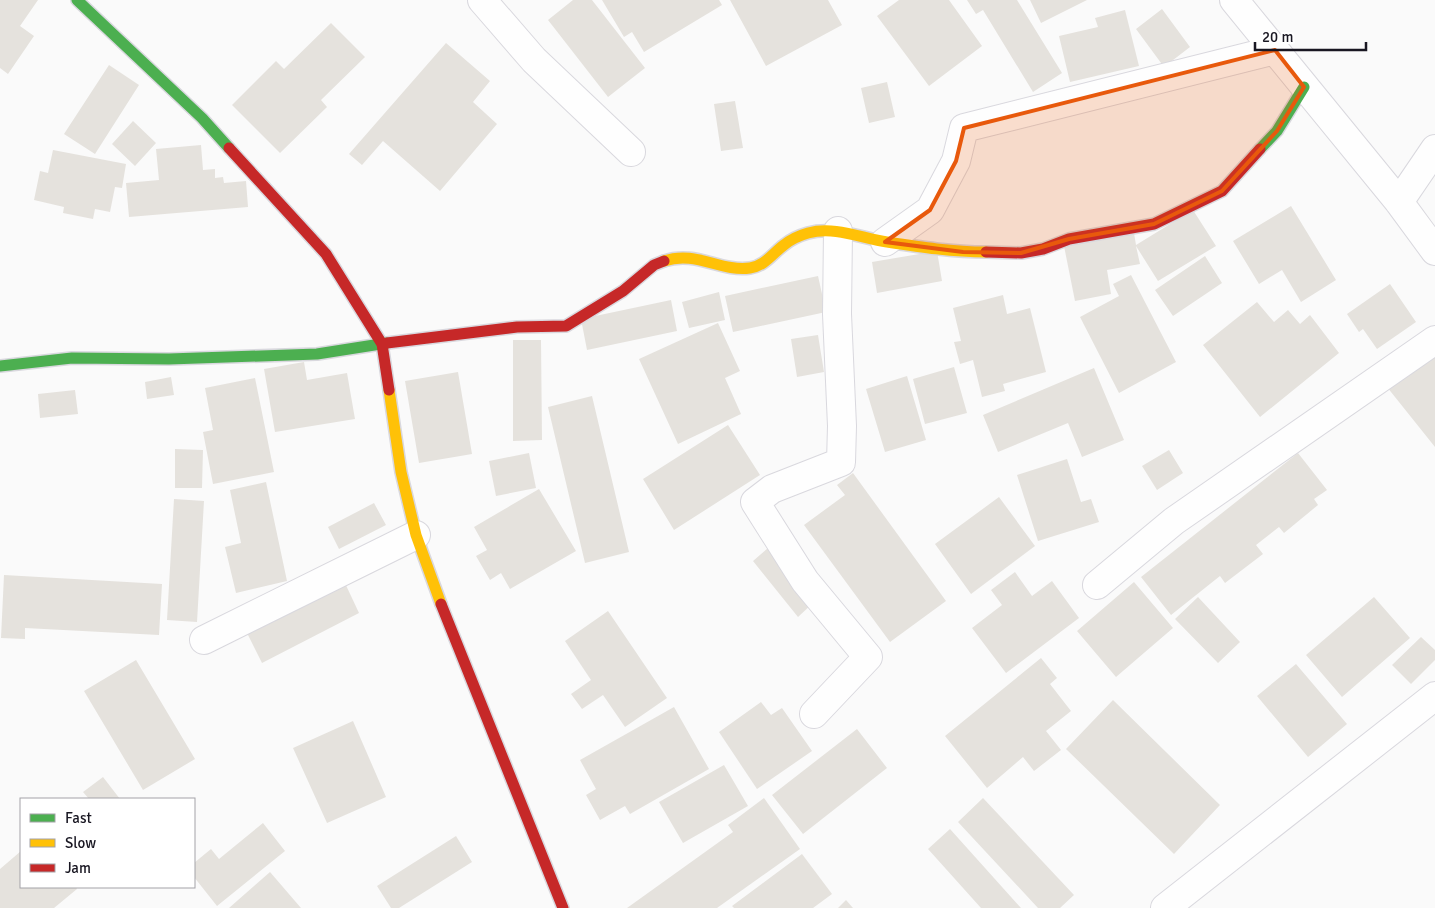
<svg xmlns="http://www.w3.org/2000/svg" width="1435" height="908" font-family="Signika,sans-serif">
	<rect width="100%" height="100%" fill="#fafafa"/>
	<path fill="#e5e2dd" d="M 0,0 L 38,0 L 20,26 L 34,36 L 8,74 L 0,68 Z
		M 573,0 L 592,0 L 645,68 L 608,97 L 548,20 Z
		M 602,0 L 719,0 L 722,5 L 644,52 L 632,32 L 624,37 Z
		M 730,0 L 828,0 L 842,25 L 766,66 Z
		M 899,0 L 949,0 L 982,46 L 929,86 L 877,16 Z
		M 967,0 L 1017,0 L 1062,73 L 1033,92 L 983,10 L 976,14 Z
		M 1030,0 L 1087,0 L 1041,23 Z
		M 1162,9 L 1190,47 L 1164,67 L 1136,29 Z
		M 1125,10 L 1139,66 L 1070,82 L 1059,36 L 1098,27 L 1095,18 Z
		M 331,23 L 365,57 L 321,100 L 327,107 L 280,153 L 232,105 L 276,61 L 284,69 Z
		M 446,43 L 490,81 L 473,102 L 497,124 L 440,191 L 383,141 L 362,165 L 349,154 Z
		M 109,65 L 139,85 L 95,154 L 64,134 Z
		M 887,82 L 895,117 L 869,123 L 861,88 Z
		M 735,101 L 743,148 L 721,151 L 714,104 Z
		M 133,121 L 156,143 L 135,166 L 112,144 Z
		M 201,145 L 203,170 L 215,169 L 215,178 L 223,177 L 224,183 L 246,181 L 248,207 L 129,217 L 126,183 L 159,180 L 156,149 Z
		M 53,150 L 126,164 L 122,188 L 115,187 L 110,212 L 95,209 L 93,219 L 63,213 L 64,207 L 34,200 L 40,171 L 48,173 Z
		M 1291,206 L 1336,280 L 1301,302 L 1282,270 L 1259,284 L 1233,241 Z
		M 1193,210 L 1216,246 L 1158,281 L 1136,246 L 1140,264 L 1107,270 L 1111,294 L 1075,301 L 1064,246 L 1134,233 L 1136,245 Z
		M 937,251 L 942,281 L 877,293 L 872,262 Z
		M 1205,256 L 1222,283 L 1173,316 L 1155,290 Z
		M 1131,275 L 1176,362 L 1119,393 L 1080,317 L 1119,296 L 1113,284 Z
		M 818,276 L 826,312 L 733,332 L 725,296 Z
		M 1390,284 L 1416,322 L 1377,349 L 1363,329 L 1359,332 L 1347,314 Z
		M 719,292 L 725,320 L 689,328 L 682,302 Z
		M 1003,295 L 1007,314 L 1030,308 L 1046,372 L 1003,384 L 1005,391 L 982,397 L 973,360 L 960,364 L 954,342 L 961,341 L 953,308 Z
		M 671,300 L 677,331 L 587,350 L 581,319 Z
		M 1257,302 L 1274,322 L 1288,310 L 1300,324 L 1310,315 L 1339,353 L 1260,417 L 1203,345 Z
		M 718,323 L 740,371 L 725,378 L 741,414 L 678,444 L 639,359 Z
		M 818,335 L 824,372 L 797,377 L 791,339 Z
		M 513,340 L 541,340 L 542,440 L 513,441 Z
		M 1435,356 L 1435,447 L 1383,382 Z
		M 304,362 L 307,380 L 347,373 L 355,419 L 275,432 L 264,369 Z
		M 954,367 L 967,413 L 925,424 L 913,379 Z
		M 1094,368 L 1124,440 L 1082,457 L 1068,423 L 998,452 L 983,415 Z
		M 458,372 L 472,454 L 419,463 L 405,381 Z
		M 907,376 L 926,440 L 885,452 L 866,389 Z
		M 171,377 L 174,395 L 147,399 L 145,382 Z
		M 255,378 L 274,472 L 213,484 L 203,432 L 213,430 L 205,388 Z
		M 75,390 L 78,414 L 40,418 L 38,394 Z
		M 592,396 L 629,552 L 585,563 L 548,407 Z
		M 728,425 L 760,475 L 674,530 L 643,479 Z
		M 175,449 L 203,450 L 202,488 L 175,488 Z
		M 1169,450 L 1183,473 L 1157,490 L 1142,466 Z
		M 529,453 L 536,488 L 496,496 L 489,461 Z
		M 1298,453 L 1327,490 L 1314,499 L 1318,505 L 1284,533 L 1279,527 L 1256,545 L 1263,554 L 1225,583 L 1220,576 L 1171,615 L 1141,577 Z
		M 1067,459 L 1081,502 L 1091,499 L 1099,522 L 1038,541 L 1017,475 Z
		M 853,473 L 946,601 L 890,642 L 804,525 L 845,495 L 837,485 Z
		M 266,482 L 287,581 L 236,593 L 225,547 L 241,543 L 230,490 Z
		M 539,489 L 576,551 L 510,589 L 501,573 L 490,580 L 476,556 L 487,550 L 474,527 Z
		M 999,497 L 1035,546 L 971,594 L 935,544 Z
		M 174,499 L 204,501 L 197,622 L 167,620 Z
		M 374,503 L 386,525 L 339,549 L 328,527 Z
		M 768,548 L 813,603 L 798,617 L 753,561 Z
		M 1015,572 L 1032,596 L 1052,581 L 1079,618 L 1006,673 L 972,628 L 1002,605 L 991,590 Z
		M 4,575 L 162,584 L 159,635 L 25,628 L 25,639 L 1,638 Z
		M 344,581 L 359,613 L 262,663 L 246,631 Z
		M 1134,582 L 1173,628 L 1116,677 L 1077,631 Z
		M 1198,597 L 1240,642 L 1218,663 L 1175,619 Z
		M 1374,597 L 1410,638 L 1342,697 L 1306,655 Z
		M 608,611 L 667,698 L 625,727 L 603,695 L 582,709 L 571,694 L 591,680 L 565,641 Z
		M 1421,637 L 1435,650 L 1435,660 L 1411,684 L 1392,665 Z
		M 1041,658 L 1057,678 L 1050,684 L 1071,711 L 1046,731 L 1061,750 L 1034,771 L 1023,757 L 987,788 L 945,736 Z
		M 136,660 L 195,759 L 143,790 L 84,691 Z
		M 1296,664 L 1347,724 L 1308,757 L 1257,696 Z
		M 1113,700 L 1220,805 L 1174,854 L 1066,749 Z
		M 761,702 L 771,715 L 782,708 L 812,751 L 757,789 L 719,732 Z
		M 674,707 L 709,769 L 630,814 L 625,806 L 600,820 L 586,795 L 596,789 L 580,760 Z
		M 353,721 L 386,797 L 327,823 L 293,748 Z
		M 857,729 L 887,768 L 803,834 L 772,795 Z
		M 724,765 L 748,806 L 683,843 L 659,802 Z
		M 103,777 L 120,799 L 89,799 L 83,792 Z
		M 764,798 L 800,849 L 717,908 L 627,908 L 733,832 L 728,825 Z
		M 983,798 L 1074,895 L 1060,908 L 1038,908 L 958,822 Z
		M 263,823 L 285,851 L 217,906 L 194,877 L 194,863 L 211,849 L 219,859 Z
		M 950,829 L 1021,908 L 981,908 L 928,849 Z
		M 456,836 L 472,862 L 399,908 L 391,908 L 377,886 Z
		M 21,851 L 21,887 L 76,887 L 77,889 L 54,908 L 0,908 L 0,869 Z
		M 802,854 L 832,894 L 813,908 L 734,908 L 732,906 Z
		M 270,872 L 301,908 L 229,908 Z
		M 846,900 L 853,908 L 838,908 Z"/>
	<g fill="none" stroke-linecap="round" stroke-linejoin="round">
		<defs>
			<path id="street" d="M 482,0 L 534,60 L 631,152
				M 1234,0 L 1399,202 L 1435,251
				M 1399,202 L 1435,149
				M 885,242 L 930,210 L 956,161 L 964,128 L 1275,50
				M 1097,585 L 1174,521 L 1435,340
				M 204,640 L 416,535
				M 814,714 L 868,657 L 805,581 L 755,502 L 772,489 L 841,462 L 842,426 L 837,314 L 838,231
				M 1165,908 L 1435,696"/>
			<path id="fast" d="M 77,0 L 202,118 L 229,148
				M 1260,149 L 1277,131 L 1304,87
				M 0,366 L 72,358 L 169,359 L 317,354 L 387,343"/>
			<path id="slow" d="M 664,261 C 696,250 720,272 750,268 C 765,266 773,253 784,245 C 790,240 801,235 808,233 C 835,226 861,238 887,242 C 920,247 953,252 986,252
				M 389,390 L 401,472 L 416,535 L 441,604"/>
			<path id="jam" d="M 229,148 L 326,254 L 382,344 L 389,390
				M 986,252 L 1021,253 L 1043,249 L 1069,239 L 1154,224 L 1222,191 L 1260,149
				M 387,343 L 517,327 L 566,326 L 623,291 L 654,265 L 664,261
				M 441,604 L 563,908"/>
		</defs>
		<use href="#street" stroke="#d9d8de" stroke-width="30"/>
		<use href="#fast" stroke="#d9d8de" stroke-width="14"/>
		<use href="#slow" stroke="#d9d8de" stroke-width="14"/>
		<use href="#jam" stroke="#d9d8de" stroke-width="14"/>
		<use href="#street" stroke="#fefefe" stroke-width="28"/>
		<use href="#fast" stroke="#4caf50" stroke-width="11"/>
		<use href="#slow" stroke="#ffc107" stroke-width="11"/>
		<use href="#jam" stroke="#c62828" stroke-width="11"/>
	</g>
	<path fill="#e8590c" fill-opacity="0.2" stroke="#e8590c" stroke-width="4" stroke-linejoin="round" d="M 1275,50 L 1304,87 L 1277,131 L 1222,191 L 1154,224 L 1069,239 L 1021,253 L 963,252 L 885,242 L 930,210 L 956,161 L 964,128 Z"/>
	<rect x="20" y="798" width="175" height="90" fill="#ffffff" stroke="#a3a2a7"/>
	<rect x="30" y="814" width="25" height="8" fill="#4caf50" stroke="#a3a2a7"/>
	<text x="65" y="823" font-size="15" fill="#191722">Fast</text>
	<rect x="30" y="839" width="25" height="8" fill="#ffc107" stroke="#a3a2a7"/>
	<text x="65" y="848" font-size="15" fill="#191722">Slow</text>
	<rect x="30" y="864" width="25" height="8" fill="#c62828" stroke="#a3a2a7"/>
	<text x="65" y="873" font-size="15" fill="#191722">Jam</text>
	<path d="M1255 42v8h111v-8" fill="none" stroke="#191722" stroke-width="2.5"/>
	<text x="1262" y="42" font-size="15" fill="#191722" stroke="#ffffff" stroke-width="4" paint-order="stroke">20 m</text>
</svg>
